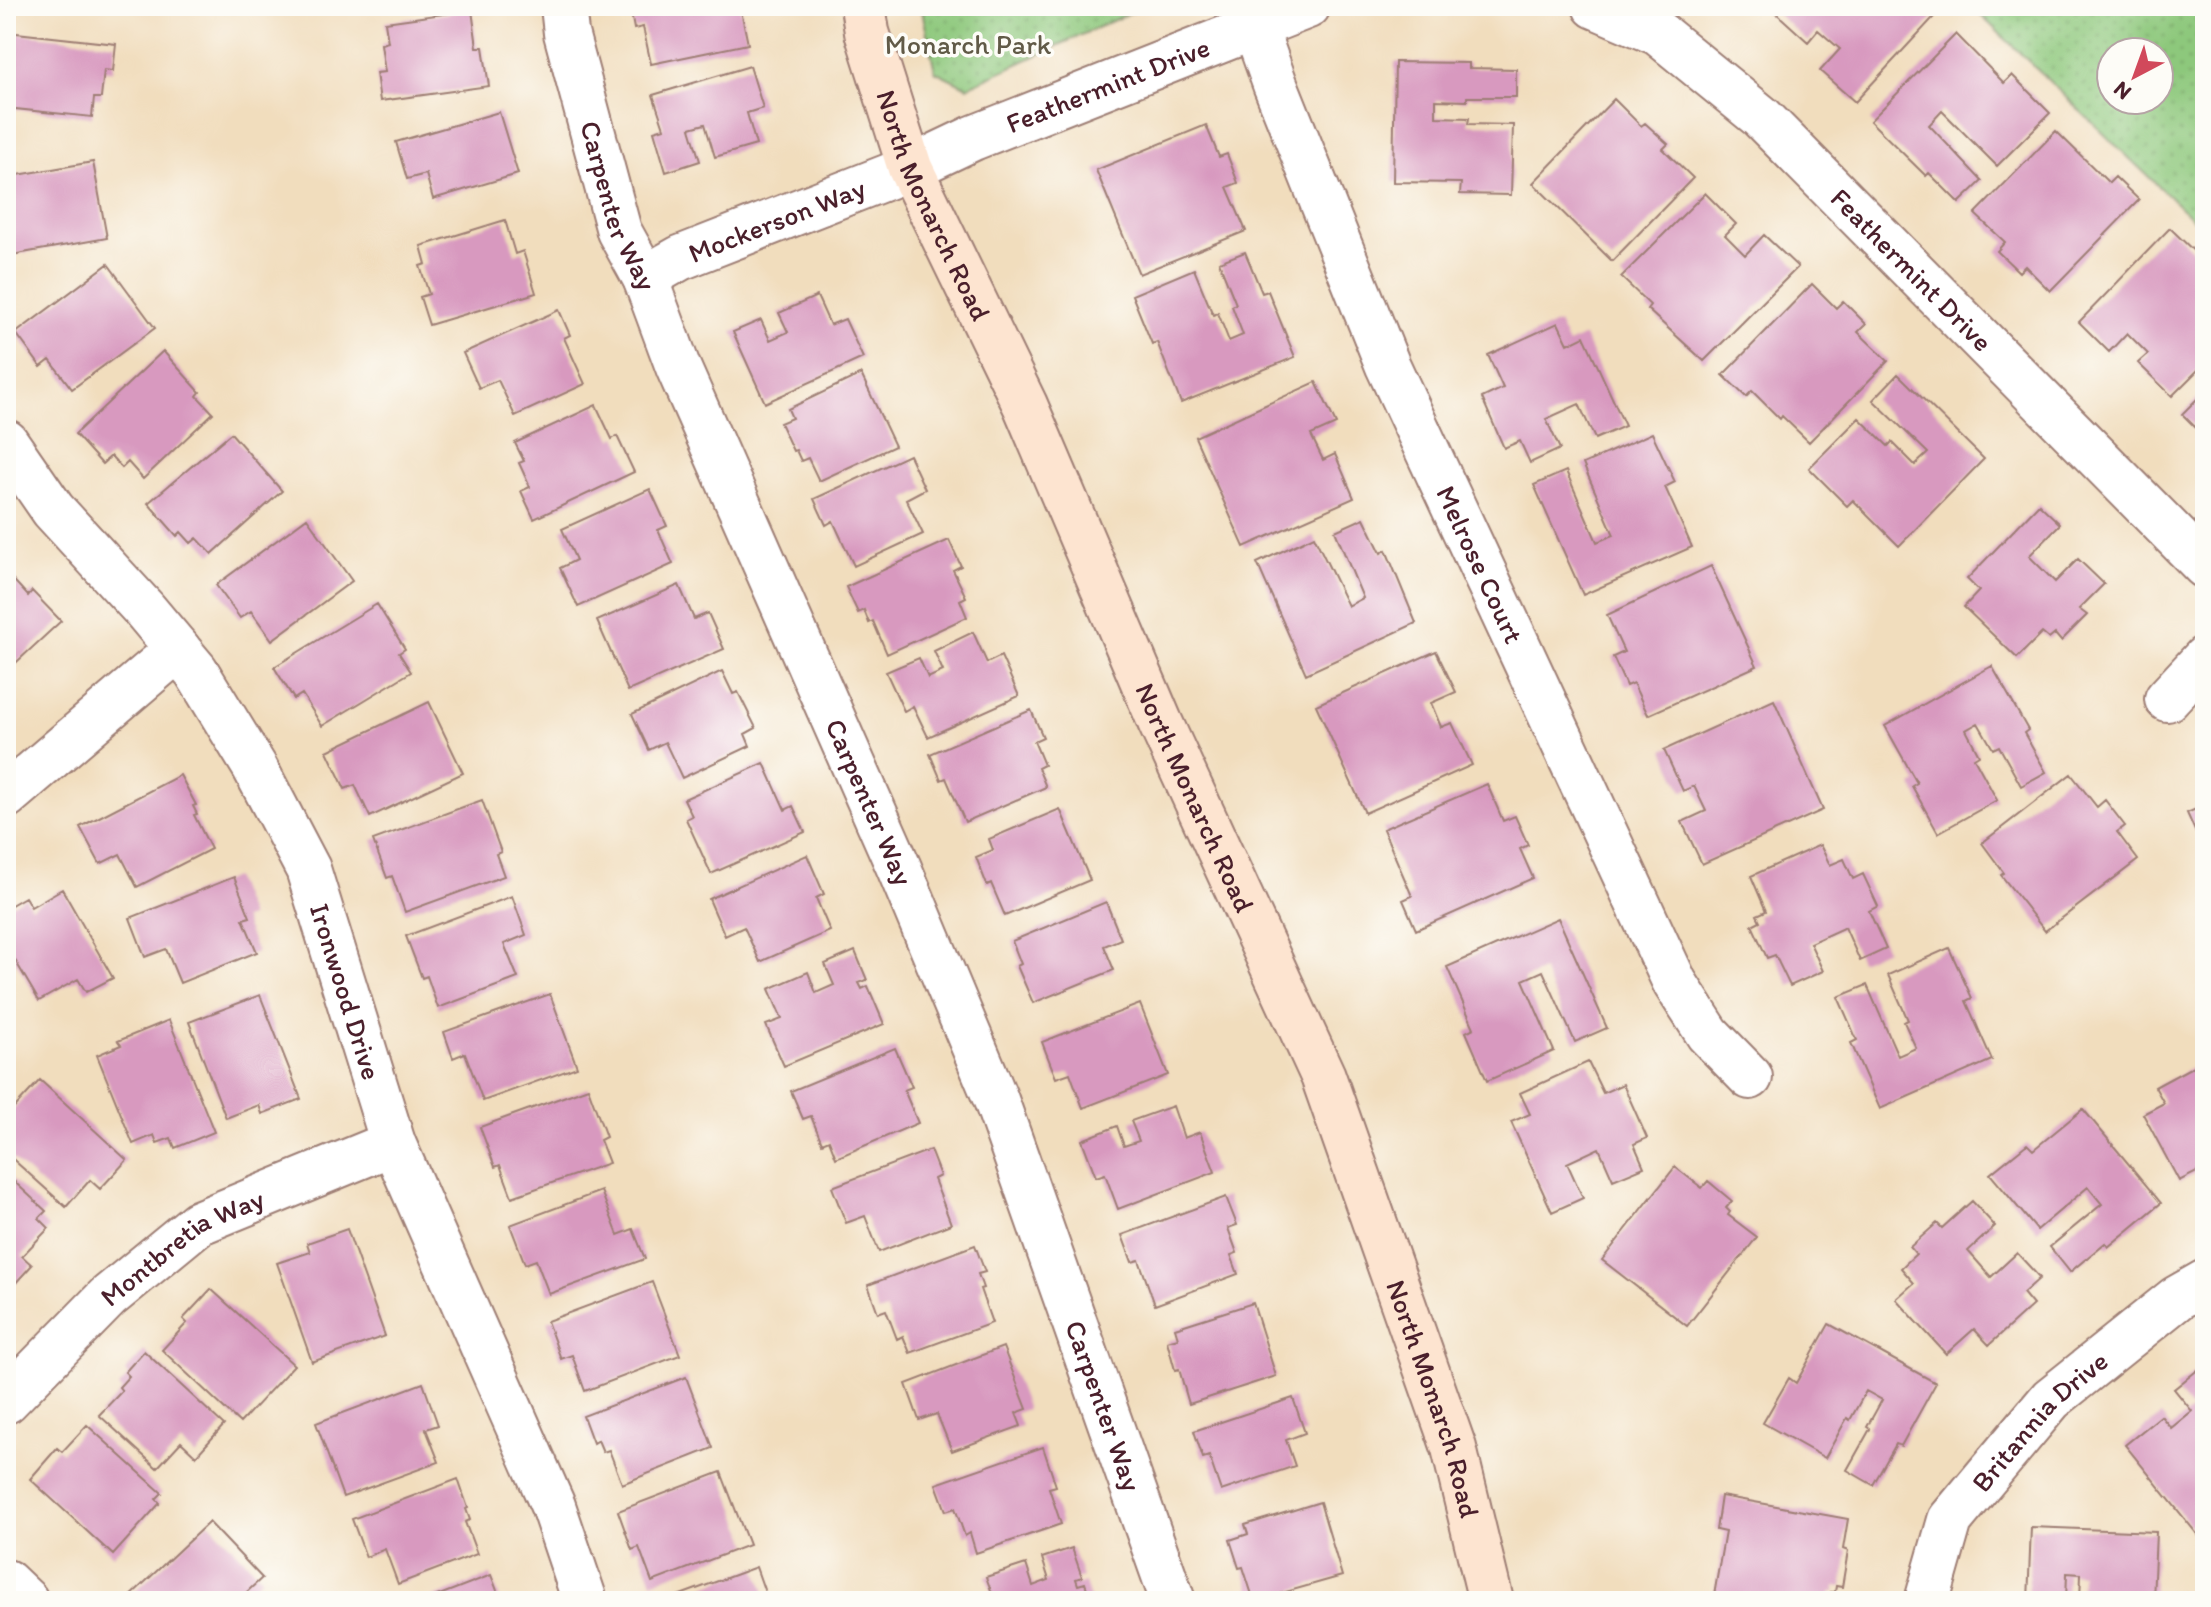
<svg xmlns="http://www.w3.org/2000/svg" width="2211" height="1607" font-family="Itim,sans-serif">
	<defs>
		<pattern id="grass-dots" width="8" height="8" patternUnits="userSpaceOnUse" patternTransform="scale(2)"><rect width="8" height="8" fill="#8dc87c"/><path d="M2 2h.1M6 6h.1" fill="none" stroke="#7bab6b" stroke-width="1.8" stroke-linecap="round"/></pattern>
	</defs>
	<rect width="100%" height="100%" fill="#fdfcf7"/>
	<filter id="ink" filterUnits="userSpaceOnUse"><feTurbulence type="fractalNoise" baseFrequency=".0125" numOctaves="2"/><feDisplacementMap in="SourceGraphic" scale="16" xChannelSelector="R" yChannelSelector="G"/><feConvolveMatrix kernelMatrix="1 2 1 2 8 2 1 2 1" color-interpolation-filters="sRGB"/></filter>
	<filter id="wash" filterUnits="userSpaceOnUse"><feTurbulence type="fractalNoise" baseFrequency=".006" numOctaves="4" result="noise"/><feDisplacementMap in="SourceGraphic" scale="32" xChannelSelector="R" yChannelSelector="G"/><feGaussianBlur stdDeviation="1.8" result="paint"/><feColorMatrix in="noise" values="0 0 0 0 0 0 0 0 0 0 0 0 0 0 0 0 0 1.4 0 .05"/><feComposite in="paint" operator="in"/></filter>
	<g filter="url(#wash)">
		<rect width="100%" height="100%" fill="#f1ddbd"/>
		<path fill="url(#grass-dots)" stroke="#6c7454" stroke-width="2" fill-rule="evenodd" d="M 921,6 L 1145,6 L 967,87 L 935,71 Z
			M 1971,6 L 2205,6 L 2205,231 ZM 2111,52 L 2159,52 L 2159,100 L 2111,100 Z"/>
		<g id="blocks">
			<path fill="#d899bf" d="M 633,6 L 740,6 L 748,44 L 651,64 L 643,27 L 634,29 L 631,13 L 635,12 Z
				M 1781,6 L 1944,6 L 1855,102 L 1820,71 L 1840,49 L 1818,30 L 1808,42 L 1775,12 Z
				M 472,10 L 477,47 L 483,47 L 489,86 L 380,101 L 376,73 L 385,72 L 381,44 L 388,42 L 385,22 Z
				M 7,32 L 116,44 L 113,71 L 104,70 L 101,98 L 94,98 L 92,117 L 6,108 L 9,72 L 6,72 Z
				M 1956,34 L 2004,83 L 2012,75 L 2050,113 L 1997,166 L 1942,111 L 1929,125 L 1982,181 L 1959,203 L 1929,173 L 1926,176 L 1870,121 Z
				M 1395,62 L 1469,63 L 1469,68 L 1516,69 L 1516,97 L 1467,97 L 1467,101 L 1436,100 L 1436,117 L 1469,118 L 1468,124 L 1513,125 L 1511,195 L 1460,194 L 1461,183 L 1393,182 Z
				M 750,66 L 763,108 L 747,113 L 756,145 L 715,157 L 705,124 L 690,128 L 700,161 L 666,172 L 654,131 L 664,128 L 653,95 Z
				M 1614,99 L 1641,126 L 1645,123 L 1668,144 L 1663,149 L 1693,178 L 1612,261 L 1533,183 Z
				M 499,112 L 518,174 L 433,199 L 426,174 L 407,179 L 396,142 Z
				M 1206,125 L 1219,157 L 1227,154 L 1238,183 L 1227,187 L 1246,231 L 1139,274 L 1096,170 Z
				M 2056,131 L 2109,183 L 2115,177 L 2139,200 L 2050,291 L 2025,266 L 2019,272 L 1997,251 L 2005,242 L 1975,214 Z
				M 93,162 L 107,238 L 6,256 L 6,177 Z
				M 1705,193 L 1736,224 L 1725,235 L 1745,255 L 1764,235 L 1798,267 L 1704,361 L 1647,309 L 1650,305 L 1621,277 Z
				M 505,220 L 515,254 L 523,251 L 536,293 L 429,325 L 420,297 L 429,294 L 420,266 L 426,264 L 421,246 Z
				M 2170,228 L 2205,262 L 2205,363 L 2172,396 L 2138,363 L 2148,354 L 2127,333 L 2109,352 L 2079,322 Z
				M 1245,252 L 1262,293 L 1268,291 L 1295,357 L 1181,403 L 1157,342 L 1152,344 L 1132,295 L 1194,269 L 1213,315 L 1218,313 L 1229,341 L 1243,335 L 1232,306 L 1236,304 L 1219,262 Z
				M 108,264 L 155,328 L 72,389 L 50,360 L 41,367 L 16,333 Z
				M 1812,284 L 1836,308 L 1843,301 L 1866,324 L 1858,332 L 1888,361 L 1809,442 L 1782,416 L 1780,419 L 1752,391 L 1746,397 L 1723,375 Z
				M 817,296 L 830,325 L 845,319 L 863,358 L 765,403 L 733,332 L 761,320 L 770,340 L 788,332 L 779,313 Z
				M 559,310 L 570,335 L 564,338 L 585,384 L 515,416 L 498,380 L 479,388 L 463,353 Z
				M 1558,323 L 1568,344 L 1584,336 L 1625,426 L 1595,439 L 1579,404 L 1546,419 L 1560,449 L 1530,463 L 1520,441 L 1504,448 L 1482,398 L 1503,388 L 1488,355 Z
				M 163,351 L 200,392 L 197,396 L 213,413 L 143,479 L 128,462 L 122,468 L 111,456 L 102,464 L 75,434 Z
				M 861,374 L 895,446 L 819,481 L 808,458 L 801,461 L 796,450 L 793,451 L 780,423 L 792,418 L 788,409 Z
				M 1898,374 L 1984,459 L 1899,546 L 1853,500 L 1847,506 L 1809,468 L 1859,418 L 1888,446 L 1892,442 L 1915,465 L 1928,453 L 1873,400 Z
				M 1316,382 L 1336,424 L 1311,435 L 1323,460 L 1335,454 L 1354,498 L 1244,547 L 1195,437 Z
				M 2205,391 L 2205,437 L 2182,414 Z
				M 596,405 L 612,439 L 617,436 L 634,472 L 534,519 L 521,491 L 530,487 L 519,463 L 524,461 L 515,443 Z
				M 231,433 L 282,491 L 212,554 L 197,538 L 191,543 L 181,532 L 177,536 L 148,503 Z
				M 1652,433 L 1675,482 L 1665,487 L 1692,547 L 1583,595 L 1534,485 L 1566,471 L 1597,542 L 1614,535 L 1583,464 Z
				M 909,455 L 925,489 L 906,499 L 923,534 L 854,566 L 833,521 L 826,525 L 814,499 Z
				M 650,489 L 667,526 L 658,530 L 673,564 L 578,607 L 560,568 L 576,560 L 562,529 Z
				M 2039,504 L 2060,524 L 2029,556 L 2055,582 L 2078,559 L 2104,584 L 2079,609 L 2087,615 L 2061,641 L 2055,634 L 2049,639 L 2042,633 L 2017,658 L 1964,607 L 1979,591 L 1967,579 Z
				M 307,518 L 352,581 L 272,640 L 251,611 L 240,618 L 216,585 Z
				M 1364,518 L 1381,553 L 1386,550 L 1416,623 L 1306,674 L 1257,563 L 1314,536 L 1348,606 L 1363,598 L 1335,531 Z
				M 949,540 L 961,566 L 953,570 L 966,597 L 960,600 L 967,617 L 887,654 L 873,621 L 869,623 L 864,610 L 858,613 L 846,587 Z
				M 1711,566 L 1757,666 L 1648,715 L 1633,683 L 1626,686 L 1613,657 L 1624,652 L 1607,615 Z
				M 6,572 L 28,596 L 32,591 L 61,621 L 6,672 Z
				M 679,585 L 694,619 L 708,613 L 724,649 L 628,691 L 597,621 Z
				M 377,604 L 405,649 L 399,653 L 411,672 L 322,726 L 302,694 L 294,699 L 274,667 Z
				M 973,632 L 987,663 L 1001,656 L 1019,696 L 928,737 L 913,706 L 904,711 L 886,672 L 919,658 L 928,678 L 943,671 L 934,651 Z
				M 1436,651 L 1456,692 L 1431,703 L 1441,727 L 1452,723 L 1472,765 L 1365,813 L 1316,705 Z
				M 1992,666 L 2028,730 L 2024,733 L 2046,772 L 2021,786 L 1999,746 L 1993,749 L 1978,723 L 1966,730 L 1979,755 L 1974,758 L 1997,800 L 1938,833 L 1912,786 L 1917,783 L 1885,726 Z
				M 722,671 L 733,694 L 738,692 L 756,728 L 745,734 L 750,746 L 682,778 L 665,742 L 649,750 L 632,714 Z
				M 1774,700 L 1823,810 L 1702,864 L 1682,822 L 1706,811 L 1694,786 L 1683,791 L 1664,750 Z
				M 429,702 L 463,773 L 370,817 L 355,785 L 345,789 L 327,751 Z
				M 1031,710 L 1043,737 L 1034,741 L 1044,765 L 1038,768 L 1046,787 L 965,822 L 946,778 L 941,780 L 930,754 Z
				M 764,763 L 785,810 L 793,806 L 805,832 L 711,874 L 686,819 L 692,816 L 684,799 Z
				M 2071,774 L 2097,807 L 2105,800 L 2125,826 L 2117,832 L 2138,860 L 2045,931 L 2001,875 L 2004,873 L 1982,843 Z
				M 180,775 L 196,805 L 193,806 L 197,814 L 194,815 L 211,849 L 137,887 L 120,854 L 100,864 L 80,827 Z
				M 1487,784 L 1503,821 L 1515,816 L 1528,845 L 1520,849 L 1533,878 L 1416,930 L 1403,900 L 1412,896 L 1383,829 Z
				M 482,800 L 501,852 L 496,854 L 504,876 L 405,912 L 392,876 L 387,878 L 373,840 Z
				M 2205,805 L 2205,853 L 2187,813 Z
				M 1060,809 L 1090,880 L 1005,916 L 991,883 L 987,885 L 976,857 L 993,850 L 989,839 Z
				M 1820,845 L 1830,865 L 1844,859 L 1853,879 L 1863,874 L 1878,906 L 1869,911 L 1886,949 L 1860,961 L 1845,927 L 1810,943 L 1823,971 L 1790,986 L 1775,955 L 1767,958 L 1752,925 L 1760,921 L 1757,915 L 1766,911 L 1751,876 Z
				M 807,855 L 824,894 L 816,898 L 830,931 L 760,962 L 744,927 L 725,936 L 709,899 Z
				M 234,877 L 250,917 L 243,919 L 257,952 L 180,983 L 166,949 L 145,957 L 130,918 Z
				M 62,889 L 113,978 L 86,992 L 78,979 L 39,1001 L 6,945 L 6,908 L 25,897 L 31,907 Z
				M 512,896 L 526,935 L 504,944 L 518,978 L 438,1008 L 427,976 L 422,978 L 406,936 Z
				M 1106,902 L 1121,939 L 1104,946 L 1114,970 L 1033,1003 L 1017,966 L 1021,964 L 1012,941 Z
				M 1558,918 L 1607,1028 L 1575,1042 L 1543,971 L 1523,980 L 1554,1051 L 1487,1081 L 1466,1032 L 1474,1028 L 1447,967 Z
				M 1949,948 L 1972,998 L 1966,1001 L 1992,1060 L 1880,1109 L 1851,1043 L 1857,1040 L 1838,997 L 1867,985 L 1898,1056 L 1916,1048 L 1904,1022 L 1908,1020 L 1888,975 Z
				M 855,951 L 867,980 L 859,983 L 862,989 L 868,986 L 884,1024 L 784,1066 L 766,1025 L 782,1019 L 769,989 L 808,972 L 816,993 L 834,985 L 825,964 Z
				M 550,994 L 577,1067 L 483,1101 L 465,1053 L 453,1058 L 444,1032 Z
				M 260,995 L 301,1099 L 262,1114 L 259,1105 L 226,1118 L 189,1022 Z
				M 1140,1004 L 1168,1075 L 1083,1108 L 1070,1073 L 1056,1078 L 1042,1042 Z
				M 169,1020 L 214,1132 L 175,1148 L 171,1138 L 157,1143 L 154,1135 L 133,1144 L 97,1055 L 121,1045 L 118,1041 Z
				M 895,1048 L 912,1087 L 904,1090 L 918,1123 L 836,1158 L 829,1140 L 822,1143 L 811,1116 L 803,1119 L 791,1091 Z
				M 2205,1060 L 2205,1168 L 2179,1181 L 2143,1114 L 2164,1103 L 2155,1087 Z
				M 1588,1062 L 1603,1093 L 1623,1084 L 1647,1138 L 1634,1144 L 1644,1167 L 1613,1180 L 1599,1148 L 1567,1163 L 1583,1198 L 1552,1212 L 1511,1122 L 1530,1114 L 1520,1093 Z
				M 40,1080 L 127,1160 L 100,1189 L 90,1180 L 66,1207 L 6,1153 L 6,1117 Z
				M 588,1088 L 606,1137 L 600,1140 L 609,1163 L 512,1197 L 500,1165 L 495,1167 L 480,1127 Z
				M 1173,1106 L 1184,1138 L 1200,1132 L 1215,1172 L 1118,1209 L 1105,1174 L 1096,1177 L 1082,1140 L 1117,1126 L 1124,1146 L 1139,1141 L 1131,1121 Z
				M 2083,1109 L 2161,1203 L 2108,1247 L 2105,1243 L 2070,1272 L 2050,1247 L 2102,1204 L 2088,1187 L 2037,1230 L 1990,1174 L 2027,1144 L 2033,1150 Z
				M 930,1150 L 940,1176 L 934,1179 L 951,1224 L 879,1252 L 865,1216 L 846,1223 L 832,1187 Z
				M 1675,1167 L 1702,1188 L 1708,1181 L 1732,1201 L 1726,1208 L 1730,1212 L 1728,1215 L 1757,1237 L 1687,1326 L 1602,1260 Z
				M 6,1174 L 46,1211 L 39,1218 L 49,1228 L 22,1256 L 32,1265 L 12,1287 L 6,1282 Z
				M 601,1191 L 618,1235 L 633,1229 L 645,1259 L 549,1294 L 536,1260 L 525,1264 L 510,1225 Z
				M 1226,1197 L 1237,1225 L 1228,1228 L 1237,1253 L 1231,1255 L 1238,1274 L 1155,1305 L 1139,1260 L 1132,1262 L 1122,1235 Z
				M 1972,1201 L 1995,1226 L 1968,1251 L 1991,1277 L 2017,1253 L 2040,1278 L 2023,1293 L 2033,1305 L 1989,1345 L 1974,1329 L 1946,1354 L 1896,1299 L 1914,1283 L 1901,1268 L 1916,1254 L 1910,1247 L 1937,1223 L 1942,1228 Z
				M 347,1229 L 385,1336 L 312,1362 L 277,1263 L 310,1252 L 307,1243 Z
				M 975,1245 L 985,1272 L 978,1274 L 983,1288 L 980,1289 L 992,1323 L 910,1353 L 903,1336 L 897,1339 L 886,1310 L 878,1313 L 868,1285 Z
				M 652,1282 L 680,1355 L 585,1391 L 572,1355 L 561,1359 L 547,1321 Z
				M 211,1289 L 294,1365 L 240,1423 L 162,1350 L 187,1323 L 183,1319 Z
				M 1253,1303 L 1276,1376 L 1189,1404 L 1179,1369 L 1175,1370 L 1167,1341 L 1178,1338 L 1175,1328 Z
				M 1829,1324 L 1936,1383 L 1901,1446 L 1896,1444 L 1873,1485 L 1847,1470 L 1870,1429 L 1867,1427 L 1882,1400 L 1866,1391 L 1850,1420 L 1847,1418 L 1825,1458 L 1763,1423 L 1789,1378 L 1796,1383 Z
				M 1003,1347 L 1027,1409 L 1016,1413 L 1021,1426 L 952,1451 L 937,1414 L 919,1420 L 906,1384 Z
				M 144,1351 L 224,1425 L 196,1456 L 181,1442 L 157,1468 L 99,1415 L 122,1391 L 119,1387 L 129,1376 L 125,1372 Z
				M 2205,1364 L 2205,1535 L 2201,1539 L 2125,1445 L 2161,1416 L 2171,1428 L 2192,1411 L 2174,1389 Z
				M 686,1377 L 713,1448 L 622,1484 L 609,1450 L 603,1452 L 598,1440 L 593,1443 L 583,1416 Z
				M 423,1383 L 438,1425 L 426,1429 L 439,1462 L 343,1497 L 316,1423 Z
				M 1293,1398 L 1305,1433 L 1286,1440 L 1295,1466 L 1221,1491 L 1209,1456 L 1203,1458 L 1194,1431 Z
				M 87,1425 L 162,1493 L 156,1499 L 160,1503 L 113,1555 L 30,1479 L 57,1448 L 62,1452 Z
				M 1043,1447 L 1056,1486 L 1049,1488 L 1061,1524 L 976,1553 L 970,1533 L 965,1536 L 955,1508 L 946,1511 L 936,1484 Z
				M 721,1472 L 749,1545 L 652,1582 L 639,1547 L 632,1550 L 618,1511 Z
				M 458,1479 L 468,1508 L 466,1509 L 470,1520 L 465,1522 L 477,1554 L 398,1584 L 385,1549 L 366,1557 L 352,1519 Z
				M 1721,1496 L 1848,1519 L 1843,1549 L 1848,1551 L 1842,1587 L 1836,1586 L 1835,1592 L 1831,1592 L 1830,1601 L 1713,1601 L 1725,1532 L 1716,1530 Z
				M 1320,1502 L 1342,1576 L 1254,1601 L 1243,1567 L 1239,1568 L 1230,1540 L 1248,1534 L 1245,1525 Z
				M 209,1522 L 262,1578 L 237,1601 L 131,1601 L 128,1598 Z
				M 2031,1527 L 2156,1532 L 2153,1601 L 2080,1601 L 2081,1574 L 2067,1573 L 2066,1601 L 2028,1601 Z
				M 1072,1548 L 1082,1577 L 1076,1579 L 1078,1585 L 1085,1583 L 1091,1601 L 995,1601 L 986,1577 L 1026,1564 L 1033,1586 L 1049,1580 L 1042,1558 Z
				M 756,1567 L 768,1601 L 664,1601 Z
				M 491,1575 L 501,1601 L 424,1601 Z"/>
		</g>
	</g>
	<g filter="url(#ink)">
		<use href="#blocks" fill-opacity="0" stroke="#9e7e74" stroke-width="2"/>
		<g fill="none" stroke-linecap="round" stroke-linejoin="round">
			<defs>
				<g id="street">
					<path id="s1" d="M 563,6 L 566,33 L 619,231 L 645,278 L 678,367 L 899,868 L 996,1100 L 1173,1601"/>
					<path id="s2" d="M 1595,6 L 1658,33 L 1761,117 L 2205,566"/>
					<path id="s3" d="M 1255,28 L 1275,84 L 1388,366 L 1675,983 L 1708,1034 L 1750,1077"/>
					<path id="s4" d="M 645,278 L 680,258 L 910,168 L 973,138 L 1308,6"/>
					<path id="s5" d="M 6,442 L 53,510 L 144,609 L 196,671 L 254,766 L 308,869 L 393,1143 L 553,1506 L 585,1601"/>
					<path d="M 2167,699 L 2205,658"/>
					<path d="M 6,796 L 178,649"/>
					<path id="s6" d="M 6,1401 L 108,1297 L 198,1223 L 393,1143"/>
					<path d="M 6,1582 L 26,1601"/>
					<path id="s7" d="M 1927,1601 L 1950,1520 L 2051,1399 L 2177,1298 L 2205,1282"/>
				</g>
				<g id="secondary">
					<path id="s8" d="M 863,6 L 867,32 L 910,168 L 1025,405 L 1160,722 L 1323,1076 L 1454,1448 L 1491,1601"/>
				</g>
			</defs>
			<use href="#street" stroke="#9e7e74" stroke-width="48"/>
			<use href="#secondary" stroke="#9e7e74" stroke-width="48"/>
			<use href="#street" stroke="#fff" stroke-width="44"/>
			<use href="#secondary" stroke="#fde4d0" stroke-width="44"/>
		</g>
	</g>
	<g text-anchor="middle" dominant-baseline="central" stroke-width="7" stroke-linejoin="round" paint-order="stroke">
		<g font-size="28" fill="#615a47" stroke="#fdfcf7">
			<text x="968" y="44">Monarch Park</text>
		</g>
		<g font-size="28" fill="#4a1f2b" stroke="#fdfcf7">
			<text stroke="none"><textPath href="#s4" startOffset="502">Feathermint Drive</textPath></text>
			<text stroke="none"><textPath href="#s8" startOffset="212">North Monarch Road</textPath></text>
			<text stroke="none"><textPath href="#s1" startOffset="208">Carpenter Way</textPath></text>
			<text stroke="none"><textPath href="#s4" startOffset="144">Mockerson Way</textPath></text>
			<text stroke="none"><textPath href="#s2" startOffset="416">Feathermint Drive</textPath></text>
			<text stroke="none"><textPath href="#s3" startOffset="582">Melrose Court</textPath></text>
			<text stroke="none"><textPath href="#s8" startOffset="860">North Monarch Road</textPath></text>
			<text stroke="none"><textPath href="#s1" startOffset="856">Carpenter Way</textPath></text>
			<text stroke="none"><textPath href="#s5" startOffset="654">Ironwood Drive</textPath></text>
			<text stroke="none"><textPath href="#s6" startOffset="236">Montbretia Way</textPath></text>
			<text stroke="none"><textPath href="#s8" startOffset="1508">North Monarch Road</textPath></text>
			<text stroke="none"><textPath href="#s1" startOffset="1504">Carpenter Way</textPath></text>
			<text stroke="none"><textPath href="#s7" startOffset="218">Britannia Drive</textPath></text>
		</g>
	</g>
	<rect width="2211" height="1607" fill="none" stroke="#fdfcf7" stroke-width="32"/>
	<g transform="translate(2135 76) rotate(221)"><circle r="38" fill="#fdfcf7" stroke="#b5a4a5" stroke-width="2"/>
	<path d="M0-6L14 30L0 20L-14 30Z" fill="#d1495b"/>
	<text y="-12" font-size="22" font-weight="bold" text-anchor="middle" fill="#4a1f2b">N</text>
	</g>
</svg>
